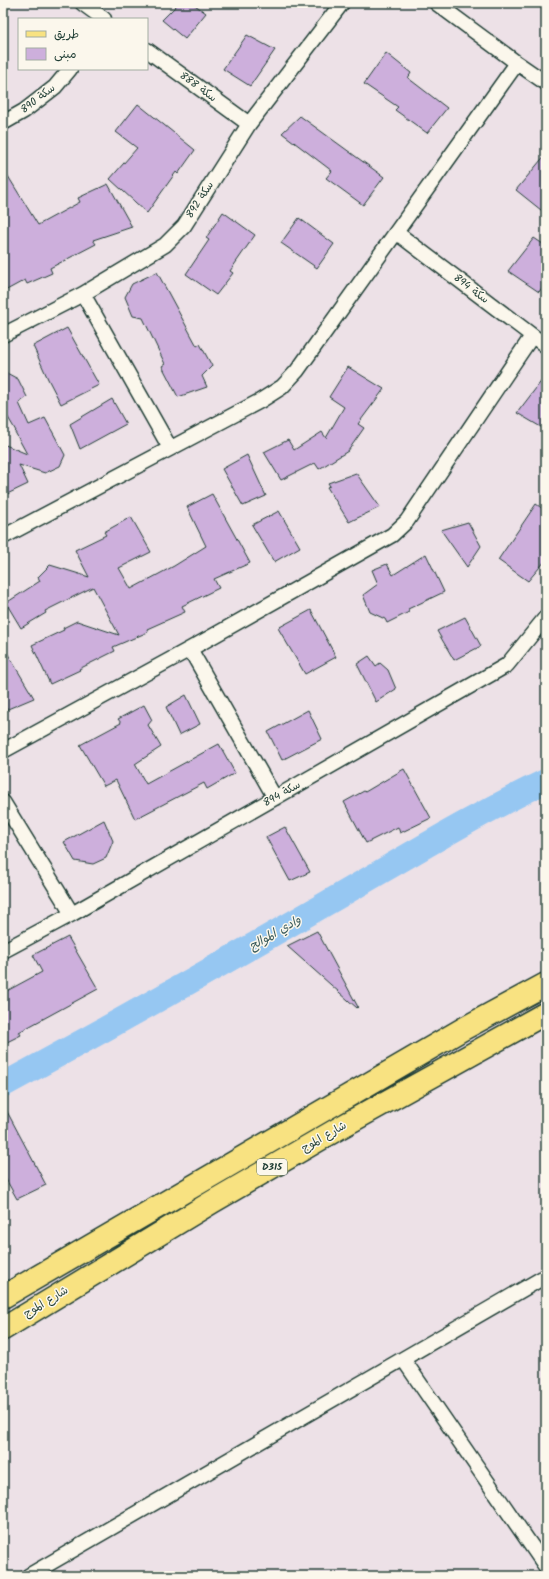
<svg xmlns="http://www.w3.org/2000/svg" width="549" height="1579" font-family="Kalam,'Playpen Sans Arabic',sans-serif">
	<rect width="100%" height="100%" fill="#ede1e7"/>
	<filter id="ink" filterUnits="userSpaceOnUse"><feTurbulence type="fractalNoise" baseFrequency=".025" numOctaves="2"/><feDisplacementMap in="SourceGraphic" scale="8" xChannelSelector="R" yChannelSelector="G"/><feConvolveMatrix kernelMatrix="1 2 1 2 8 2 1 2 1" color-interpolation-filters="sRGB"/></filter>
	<g filter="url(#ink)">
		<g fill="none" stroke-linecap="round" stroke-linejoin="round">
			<path stroke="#96c7f2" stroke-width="25" d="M 3,1085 C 112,1026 220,965 327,903 C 400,861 471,817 546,781"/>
		</g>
		<path fill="#cdafdc" stroke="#1f3d34" d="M 179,3 L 192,3 L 206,13 L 185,39 L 162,20 Z
			M 247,35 L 275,50 L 250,86 L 223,69 Z
			M 386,53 L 411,73 L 408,78 L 447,108 L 427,133 L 395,110 L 398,107 L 364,84 Z
			M 138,104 L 195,150 L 178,174 L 176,172 L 147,213 L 110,179 L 137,148 L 116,132 Z
			M 300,116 L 384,177 L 363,205 L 326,178 L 332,171 L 282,133 Z
			M 546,154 L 546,214 L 516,190 Z
			M 3,168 L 38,225 L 80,202 L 78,198 L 108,184 L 132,227 L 93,240 L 96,244 L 50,268 L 52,273 L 27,284 L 25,280 L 3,292 Z
			M 223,212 L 255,235 L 230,271 L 233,273 L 216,295 L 186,274 L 209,240 L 206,238 Z
			M 299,218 L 334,244 L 317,268 L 281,243 Z
			M 534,238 L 546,246 L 546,282 L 539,292 L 508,271 Z
			M 157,272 L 197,346 L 200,344 L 212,366 L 202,376 L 207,387 L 178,397 L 162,366 L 165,364 L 143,318 L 133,316 L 125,297 L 132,284 Z
			M 67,328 L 99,385 L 61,404 L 48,379 L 33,346 Z
			M 348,367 L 384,389 L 358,424 L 364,428 L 348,451 L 319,469 L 315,463 L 281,480 L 264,452 L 288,440 L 294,450 L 322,432 L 326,438 L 344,407 L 329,397 Z
			M 3,371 L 18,379 L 27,397 L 19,403 L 29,425 L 45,418 L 65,455 L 60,466 L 45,473 L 19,465 L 28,484 L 3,496 L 3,444 L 27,454 L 15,432 L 16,431 L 3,409 Z
			M 546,375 L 546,430 L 517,413 Z
			M 112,399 L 126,424 L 80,449 L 70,424 Z
			M 247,455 L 266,496 L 243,506 L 222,469 Z
			M 356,473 L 380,507 L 349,522 L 327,487 L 330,486 L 328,483 Z
			M 212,494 L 250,563 L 214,579 L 219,588 L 182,606 L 185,612 L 147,629 L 148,632 L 113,647 L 115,651 L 79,669 L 80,670 L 50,684 L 32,645 L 64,630 L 63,628 L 77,621 L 119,635 L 93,587 L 45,611 L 46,613 L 21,628 L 6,603 L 40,581 L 38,577 L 50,565 L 89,577 L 75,550 L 106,535 L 104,532 L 131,517 L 151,552 L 119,568 L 131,589 L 174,566 L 206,546 L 187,507 Z
			M 536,504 L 546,511 L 546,560 L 528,581 L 498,560 Z
			M 279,511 L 300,547 L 274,562 L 252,525 Z
			M 468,522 L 481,546 L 467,567 L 441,530 Z
			M 426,554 L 444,592 L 408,609 L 409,612 L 387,623 L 385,619 L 370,612 L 363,595 L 378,584 L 372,570 L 387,564 L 393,575 Z
			M 311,610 L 336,657 L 305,674 L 278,628 Z
			M 465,617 L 481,646 L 454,660 L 437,631 Z
			M 3,646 L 34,698 L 3,711 Z
			M 369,656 L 376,666 L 380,663 L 388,670 L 396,689 L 376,702 L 357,664 Z
			M 186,695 L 200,724 L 179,735 L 166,707 Z
			M 144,705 L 152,720 L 148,725 L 161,747 L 135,764 L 146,784 L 219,744 L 235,773 L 207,789 L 204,783 L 135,819 L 116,780 L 104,786 L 80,745 L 121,723 L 118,719 Z
			M 308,710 L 322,739 L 282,760 L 268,732 Z
			M 404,769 L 431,818 L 400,833 L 398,827 L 366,843 L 344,802 L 364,791 L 365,792 Z
			M 104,820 L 113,841 L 106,858 L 93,864 L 75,861 L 64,842 Z
			M 285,827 L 310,872 L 290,881 L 266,837 Z
			M 317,931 L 358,1007 L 357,1008 L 287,946 Z
			M 68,937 L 98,989 L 19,1032 L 21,1035 L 3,1044 L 3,993 L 42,972 L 33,955 Z
			M 3,1104 L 46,1185 L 17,1199 L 3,1174 Z"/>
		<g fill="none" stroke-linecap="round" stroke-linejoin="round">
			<defs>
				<path id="street" d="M 82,3 L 104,19
					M 436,3 L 517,63
					M 147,50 L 249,124
					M 3,123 L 24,111 L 55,87 L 70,69
					M 397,233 L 546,346
					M 83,294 L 170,448
					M 3,335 L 83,294 L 165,245 L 184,226 L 249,124 L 342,3
					M 3,537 L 260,401 L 282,387 L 297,371 L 517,63 L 546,83
					M 190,649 L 275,798
					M 3,751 L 190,649 L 392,535 L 407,521 L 532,336
					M 3,802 L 72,914
					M 3,951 L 72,914 L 507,665 L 546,617
					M 403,1359 L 546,1567
					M 28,1576 L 546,1276"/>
				<path id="primary" d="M 3,1297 L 463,1029 L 546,984
					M 3,1329 L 212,1202 L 341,1127 L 546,1013"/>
			</defs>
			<use href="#street" stroke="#1f3d34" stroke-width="17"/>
			<use href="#primary" stroke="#1f3d34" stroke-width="25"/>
			<use href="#street" stroke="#fbf7ec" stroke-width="14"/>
			<use href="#primary" stroke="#f8e281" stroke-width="22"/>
		</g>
	</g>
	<g text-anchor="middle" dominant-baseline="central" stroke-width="3" stroke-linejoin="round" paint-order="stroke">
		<rect fill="#fbf7ec" stroke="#61756b" stroke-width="1" x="257" y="1159" width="30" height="16" rx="3"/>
		<g font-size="10" font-weight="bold" fill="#1f3d34">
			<text x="272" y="1167">D315</text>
		</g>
		<g font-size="11" fill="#1f3d34" stroke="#fbf7ec">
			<text transform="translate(198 87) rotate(36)">سكة 888</text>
			<text transform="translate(38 99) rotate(-38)">سكة 890</text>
			<text transform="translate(200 200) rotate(-57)">سكة 892</text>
			<text transform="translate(471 289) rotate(37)">سكة 894</text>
			<text transform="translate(282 794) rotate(-30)">سكة 894</text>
			<text transform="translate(324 1137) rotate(-30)">شارع الموج</text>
			<text transform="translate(46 1302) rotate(-31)">شارع الموج</text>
		</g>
		<g font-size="12" font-style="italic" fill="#37595a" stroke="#fbf7ec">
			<text transform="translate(275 933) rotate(-30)">وادي الموالح</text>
		</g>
	</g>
	<rect width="549" height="1579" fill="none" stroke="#fbf7ec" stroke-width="16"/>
	<rect x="8" y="8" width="533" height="1563" fill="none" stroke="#1f3d34" stroke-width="1.5" filter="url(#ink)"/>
	<rect x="18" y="18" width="130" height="52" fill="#fbf7ec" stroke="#a3ada2"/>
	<rect x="26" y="31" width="20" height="6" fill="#f8e281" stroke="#a3ada2"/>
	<text x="54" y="38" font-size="12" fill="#1f3d34">طريق</text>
	<rect x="26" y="48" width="20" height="12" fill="#cdafdc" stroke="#a3ada2"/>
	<text x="54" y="58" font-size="12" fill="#1f3d34">مبنى</text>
</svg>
